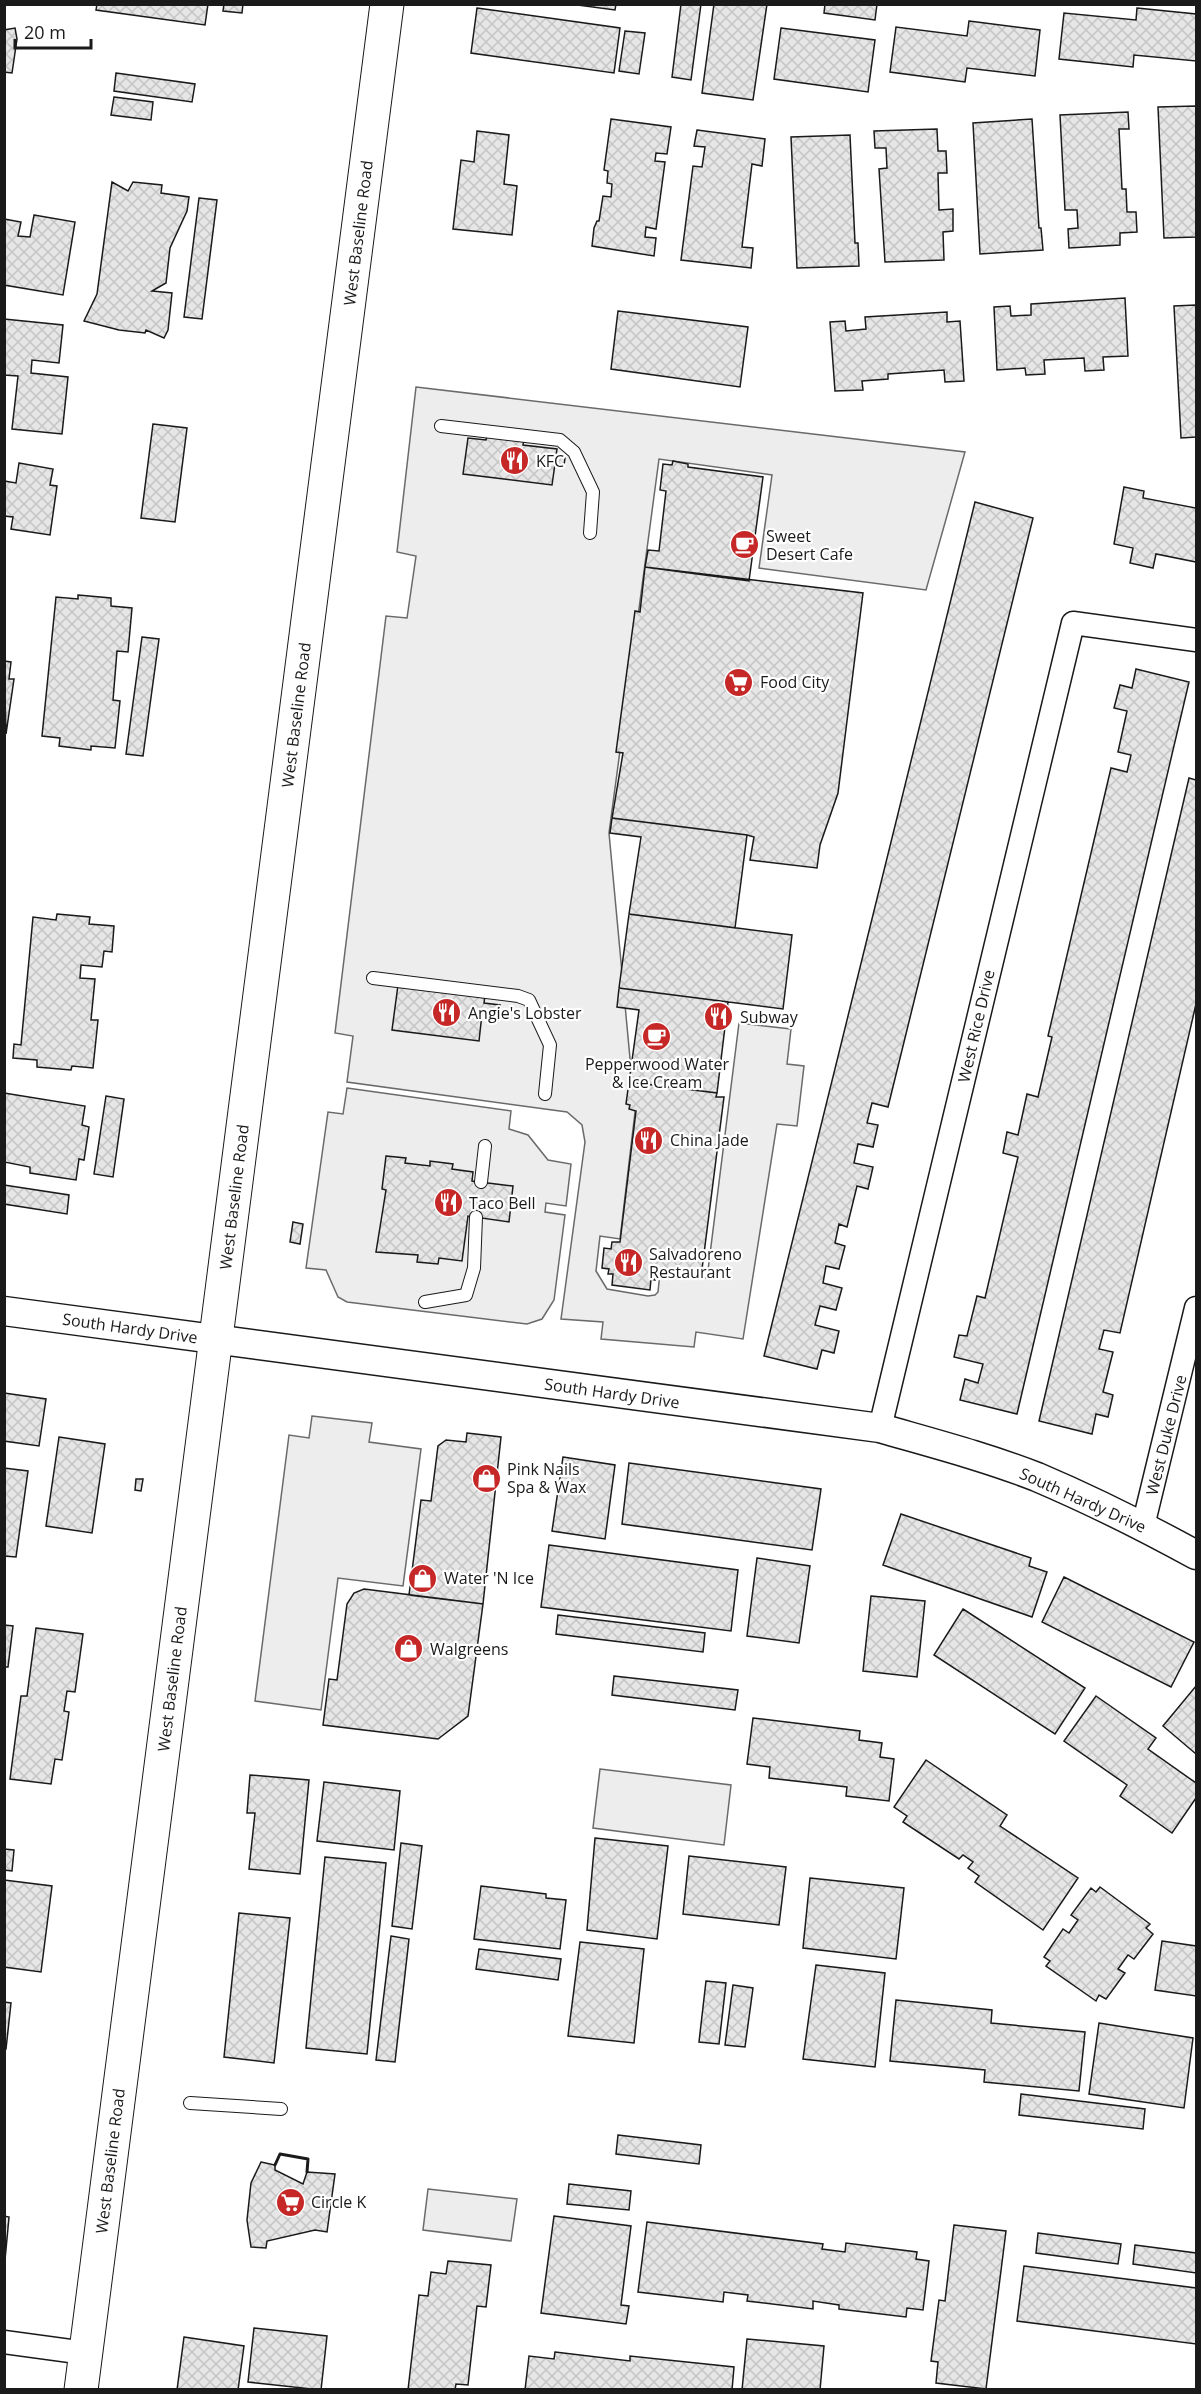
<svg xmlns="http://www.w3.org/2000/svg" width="1201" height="2394" font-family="'Open Sans',sans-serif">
	<defs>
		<pattern id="building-cross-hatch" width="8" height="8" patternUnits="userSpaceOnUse" patternTransform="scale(1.5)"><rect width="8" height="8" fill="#e6e6e6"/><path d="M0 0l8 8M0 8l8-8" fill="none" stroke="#c5c5c5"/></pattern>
	</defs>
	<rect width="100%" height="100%" fill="#fff"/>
	<path fill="#ededed" stroke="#6a6a6a" stroke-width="1.5" d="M 416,387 L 965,452 L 926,590 L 759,568 L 772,475 L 659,459 L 609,833 L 635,1112 L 620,1239 L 600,1236 L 596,1271 L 607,1289 L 648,1296 L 655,1295 L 658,1292 L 660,1272 L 707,1278 L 739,1023 L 791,1029 L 787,1064 L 804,1066 L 797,1126 L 777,1124 L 743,1339 L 696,1332 L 694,1347 L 601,1339 L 603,1322 L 561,1319 L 585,1142 L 582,1125 L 567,1112 L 347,1082 L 353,1036 L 335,1033 L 386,616 L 407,618 L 416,556 L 397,552 Z
		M 347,1088 L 511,1111 L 509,1129 L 528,1135 L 548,1160 L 571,1164 L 566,1206 L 546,1203 L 545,1212 L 565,1215 L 554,1300 L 542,1319 L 527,1324 L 347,1302 L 338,1297 L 326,1270 L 306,1268 L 328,1112 L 343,1114 Z
		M 312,1416 L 372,1423 L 369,1442 L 421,1449 L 403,1586 L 338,1578 L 321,1710 L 255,1701 L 289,1435 L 309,1438 Z
		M 600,1769 L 731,1785 L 724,1845 L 593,1828 Z
		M 428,2189 L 517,2199 L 511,2241 L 423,2230 Z"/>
	<path fill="url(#building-cross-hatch)" stroke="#1a1a1a" stroke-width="1.5" d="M 97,4 L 208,4 L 205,25 L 96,10 Z
		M 224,4 L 243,4 L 242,13 L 223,11 Z
		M 570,4 L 616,4 L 615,10 Z
		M 681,4 L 701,4 L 691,80 L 672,77 Z
		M 714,4 L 767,4 L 753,100 L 702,93 Z
		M 825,4 L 877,4 L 875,20 L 824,13 Z
		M 477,8 L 620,28 L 614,73 L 471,53 Z
		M 1137,8 L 1196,14 L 1196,61 L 1134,55 L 1133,67 L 1059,59 L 1064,13 L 1136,20 Z
		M 969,21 L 1040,30 L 1035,76 L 967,68 L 965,82 L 890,72 L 896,27 L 967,36 Z
		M 15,28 L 17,39 L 12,73 L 4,72 L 4,30 Z
		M 781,28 L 875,40 L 868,92 L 774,79 Z
		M 625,31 L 645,33 L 639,74 L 619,71 Z
		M 116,73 L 195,84 L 192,102 L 114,91 Z
		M 114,97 L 153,102 L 151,120 L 111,115 Z
		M 1196,106 L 1196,237 L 1164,238 L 1158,107 Z
		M 1128,112 L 1129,129 L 1119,129 L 1122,189 L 1126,189 L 1127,212 L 1136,212 L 1137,232 L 1120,233 L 1120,245 L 1069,248 L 1068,229 L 1078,228 L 1077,210 L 1065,210 L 1060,115 Z
		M 611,119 L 671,127 L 667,154 L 656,153 L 655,161 L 665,162 L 656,229 L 646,227 L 645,237 L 656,238 L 654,256 L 592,246 L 594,228 L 597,221 L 599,221 L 603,196 L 611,197 L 612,184 L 607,183 L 608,171 L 604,170 Z
		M 1032,119 L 1039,228 L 1041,228 L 1043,250 L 980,254 L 973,123 Z
		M 937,129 L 938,151 L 946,151 L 947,173 L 938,173 L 939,210 L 953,209 L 953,231 L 943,232 L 944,260 L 885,262 L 879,169 L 887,168 L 886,148 L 875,148 L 874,131 Z
		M 697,130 L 765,139 L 762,166 L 752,164 L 742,247 L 753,248 L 751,268 L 681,260 L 693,166 L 702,167 L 705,147 L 694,146 Z
		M 477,131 L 509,135 L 504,184 L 517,186 L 512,235 L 453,229 L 461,160 L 474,162 Z
		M 850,135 L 855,243 L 858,243 L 859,266 L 797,268 L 791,137 Z
		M 112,182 L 128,191 L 133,182 L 162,185 L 161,193 L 189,197 L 187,211 L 170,248 L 166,283 L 152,291 L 172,293 L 168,330 L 164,338 L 146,330 L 145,333 L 119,330 L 84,321 L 97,294 Z
		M 199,198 L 217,200 L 202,319 L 184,317 Z
		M 34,215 L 75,222 L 63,295 L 4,285 L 4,219 L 21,222 L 18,236 L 30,237 Z
		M 1125,298 L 1128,356 L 1103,357 L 1104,370 L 1085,371 L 1084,358 L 1044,360 L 1045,374 L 1026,375 L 1025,368 L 997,370 L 994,307 L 1010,306 L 1011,316 L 1031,315 L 1031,304 Z
		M 1196,305 L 1196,437 L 1181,438 L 1174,306 Z
		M 618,311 L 748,327 L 740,387 L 611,369 Z
		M 947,312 L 947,322 L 960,321 L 964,381 L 945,382 L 944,370 L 888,374 L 888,379 L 862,381 L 863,390 L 835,391 L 830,322 L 845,321 L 846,331 L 866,329 L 865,317 Z
		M 4,319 L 63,325 L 59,363 L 32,360 L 31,373 L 68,377 L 62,434 L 12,429 L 18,376 L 4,375 Z
		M 153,424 L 187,428 L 175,522 L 141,518 Z
		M 487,435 L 524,439 L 523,445 L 557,449 L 556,456 L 565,458 L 564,465 L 555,464 L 552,485 L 463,474 L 468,438 L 486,440 Z
		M 673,461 L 688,464 L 688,467 L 763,477 L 749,581 L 645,567 L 648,550 L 659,551 L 666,491 L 660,490 L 663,464 L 672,465 Z
		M 19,463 L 53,469 L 50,485 L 57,486 L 50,535 L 11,529 L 13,517 L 4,516 L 4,481 L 16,483 Z
		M 1124,487 L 1144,491 L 1143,498 L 1196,508 L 1196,562 L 1156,554 L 1153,568 L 1130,563 L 1133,548 L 1114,544 Z
		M 975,502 L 1033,518 L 888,1107 L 872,1103 L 867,1123 L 878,1125 L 873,1147 L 858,1144 L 854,1163 L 873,1167 L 868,1189 L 857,1186 L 847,1227 L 839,1224 L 835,1243 L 845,1246 L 839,1269 L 826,1266 L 823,1283 L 842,1288 L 836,1310 L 820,1306 L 815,1325 L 839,1331 L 834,1353 L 822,1350 L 817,1369 L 764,1356 Z
		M 645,567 L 863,593 L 838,793 L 820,845 L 817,868 L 750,860 L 754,837 L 747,835 L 612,818 L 623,753 L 616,752 L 635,611 L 640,612 Z
		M 78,595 L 111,598 L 111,606 L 132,608 L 128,652 L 117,651 L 113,700 L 120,701 L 115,748 L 91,746 L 91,750 L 59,746 L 60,738 L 42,736 L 56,597 L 78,599 Z
		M 142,637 L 159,639 L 143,756 L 126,754 Z
		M 4,661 L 11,662 L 9,679 L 14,679 L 6,734 Z
		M 1136,669 L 1189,682 L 1017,1414 L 960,1400 L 965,1379 L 978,1383 L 983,1364 L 954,1357 L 959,1335 L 967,1336 L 977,1296 L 985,1298 L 1018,1157 L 1003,1153 L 1007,1132 L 1018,1135 L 1027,1094 L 1038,1097 L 1052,1037 L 1048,1036 L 1111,768 L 1127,772 L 1131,755 L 1118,752 L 1127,711 L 1114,708 L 1120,685 L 1132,688 Z
		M 1189,778 L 1196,780 L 1196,1004 L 1120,1333 L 1104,1330 L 1099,1349 L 1113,1352 L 1103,1392 L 1113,1395 L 1108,1417 L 1096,1414 L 1092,1434 L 1039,1421 Z
		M 612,818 L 747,835 L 735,928 L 629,914 L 641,837 L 610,833 Z
		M 57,914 L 90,917 L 89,924 L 114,926 L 112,952 L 104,951 L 102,967 L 81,965 L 80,978 L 95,979 L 91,1020 L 98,1020 L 93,1068 L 72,1066 L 71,1070 L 37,1067 L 37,1060 L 13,1058 L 14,1044 L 21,1045 L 33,917 L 56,920 Z
		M 629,914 L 792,935 L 783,1009 L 619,988 Z
		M 398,985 L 485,996 L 484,1003 L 500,1005 L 498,1016 L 482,1014 L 479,1041 L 392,1030 Z
		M 619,988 L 728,1002 L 717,1093 L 629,1082 L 639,1010 L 617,1007 Z
		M 629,1082 L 717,1093 L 716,1097 L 724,1097 L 701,1277 L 656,1272 L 655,1280 L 651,1279 L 650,1290 L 612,1285 L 613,1274 L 608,1274 L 609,1269 L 602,1268 L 604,1248 L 611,1249 L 612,1242 L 620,1242 L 636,1111 L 629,1109 L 630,1105 L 626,1104 Z
		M 4,1093 L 85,1106 L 82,1125 L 89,1127 L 84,1160 L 79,1159 L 76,1180 L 30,1173 L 30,1167 L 4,1162 Z
		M 106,1096 L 124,1099 L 113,1177 L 94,1174 Z
		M 386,1156 L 406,1158 L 405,1163 L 430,1166 L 430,1161 L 453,1164 L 452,1169 L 473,1172 L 472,1181 L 513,1186 L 509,1222 L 468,1216 L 462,1261 L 439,1258 L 438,1264 L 417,1262 L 418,1255 L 376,1252 L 386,1190 L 382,1189 Z
		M 4,1185 L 69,1195 L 67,1214 L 4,1204 Z
		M 293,1222 L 303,1224 L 300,1244 L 290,1242 Z
		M 4,1393 L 46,1399 L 39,1446 L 4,1441 Z
		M 467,1433 L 501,1437 L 483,1604 L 409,1595 L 421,1500 L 431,1501 L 438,1446 L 446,1440 L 466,1442 Z
		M 59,1437 L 105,1444 L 92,1533 L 46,1526 Z
		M 563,1457 L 615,1465 L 605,1539 L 552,1531 Z
		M 629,1463 L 821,1489 L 812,1550 L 622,1524 Z
		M 4,1468 L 28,1471 L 16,1557 L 4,1556 Z
		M 136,1479 L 143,1479 L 141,1491 L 135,1490 Z
		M 901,1514 L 1031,1558 L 1029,1566 L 1047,1572 L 1032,1617 L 883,1565 Z
		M 549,1545 L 738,1570 L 731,1631 L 541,1607 Z
		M 757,1558 L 810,1566 L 799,1643 L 747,1636 Z
		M 1064,1577 L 1194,1642 L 1171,1687 L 1042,1622 Z
		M 364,1589 L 483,1604 L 468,1716 L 438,1739 L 323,1725 L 329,1679 L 337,1680 L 347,1604 L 354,1593 Z
		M 871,1596 L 925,1601 L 917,1677 L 863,1671 Z
		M 963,1609 L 1085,1688 L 1055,1734 L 934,1655 Z
		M 558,1615 L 705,1633 L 703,1652 L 556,1634 Z
		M 4,1625 L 13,1626 L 8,1667 L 4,1667 Z
		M 36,1628 L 83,1634 L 75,1692 L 67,1691 L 64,1711 L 69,1712 L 62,1760 L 55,1759 L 51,1784 L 10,1779 L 21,1696 L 27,1696 Z
		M 614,1676 L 738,1690 L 735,1710 L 612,1695 Z
		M 1196,1686 L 1196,1754 L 1163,1726 Z
		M 1096,1696 L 1156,1738 L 1148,1749 L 1196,1783 L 1196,1798 L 1172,1833 L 1120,1796 L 1127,1785 L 1064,1741 Z
		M 753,1718 L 860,1731 L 859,1740 L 882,1743 L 880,1757 L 894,1759 L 889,1801 L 846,1796 L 847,1787 L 769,1778 L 770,1767 L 747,1764 Z
		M 926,1760 L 1007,1815 L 1000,1826 L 1078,1878 L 1043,1930 L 975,1882 L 979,1876 L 968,1868 L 973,1862 L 963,1855 L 959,1859 L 903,1822 L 907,1816 L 894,1807 Z
		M 250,1775 L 309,1780 L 300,1874 L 249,1869 L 255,1813 L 247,1813 Z
		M 324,1782 L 400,1791 L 394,1850 L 317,1841 Z
		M 595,1838 L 668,1846 L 657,1939 L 587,1930 Z
		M 401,1843 L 422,1846 L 412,1929 L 392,1926 Z
		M 4,1849 L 14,1850 L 12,1871 L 4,1870 Z
		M 689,1856 L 786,1867 L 779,1925 L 683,1914 Z
		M 325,1857 L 386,1863 L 367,2054 L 306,2048 Z
		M 810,1878 L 904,1888 L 896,1959 L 803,1948 Z
		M 4,1880 L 52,1886 L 41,1972 L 4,1967 Z
		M 481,1886 L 546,1894 L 546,1898 L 566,1900 L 560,1949 L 474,1939 Z
		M 1100,1887 L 1150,1924 L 1146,1928 L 1153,1934 L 1134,1959 L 1128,1955 L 1118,1969 L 1125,1973 L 1106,1999 L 1099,1995 L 1096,2001 L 1046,1966 L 1050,1961 L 1044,1957 L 1063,1929 L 1069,1933 L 1078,1920 L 1071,1915 L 1091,1888 L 1096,1892 Z
		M 239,1913 L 290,1918 L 274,2063 L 224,2057 Z
		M 391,1936 L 409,1939 L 395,2062 L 376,2060 Z
		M 1162,1941 L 1196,1946 L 1196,1996 L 1155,1990 Z
		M 580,1942 L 644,1949 L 634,2043 L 568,2036 Z
		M 479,1949 L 561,1959 L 558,1980 L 476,1969 Z
		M 816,1965 L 885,1973 L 875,2067 L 803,2059 Z
		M 706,1981 L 726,1983 L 719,2044 L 699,2042 Z
		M 733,1985 L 753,1988 L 745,2047 L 725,2045 Z
		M 896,2000 L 992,2010 L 991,2023 L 1085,2032 L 1079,2091 L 984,2082 L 985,2070 L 890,2061 Z
		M 4,2002 L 11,2003 L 6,2049 L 4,2049 Z
		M 1099,2023 L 1193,2038 L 1184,2108 L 1089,2094 Z
		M 1021,2094 L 1145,2109 L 1143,2129 L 1019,2115 Z
		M 618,2135 L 701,2145 L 699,2164 L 616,2154 Z
		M 261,2162 L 275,2165 L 275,2170 L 303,2184 L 307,2172 L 335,2174 L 327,2232 L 315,2230 L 267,2241 L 266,2248 L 251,2247 L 247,2220 L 251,2183 Z
		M 569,2184 L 631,2191 L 629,2210 L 567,2204 Z
		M 4,2216 L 9,2217 L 5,2260 L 4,2260 Z
		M 554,2216 L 631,2226 L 621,2305 L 629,2306 L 626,2324 L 541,2313 Z
		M 647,2222 L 823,2244 L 822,2249 L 845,2252 L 846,2243 L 917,2252 L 916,2259 L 929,2261 L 923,2310 L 907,2308 L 906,2317 L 839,2309 L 839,2305 L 813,2301 L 813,2309 L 747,2301 L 748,2295 L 724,2292 L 723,2302 L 638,2292 Z
		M 954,2225 L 1006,2231 L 986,2389 L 936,2383 L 938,2362 L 931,2361 L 939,2300 L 945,2301 Z
		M 1038,2233 L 1121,2244 L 1118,2264 L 1036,2253 Z
		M 1135,2245 L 1196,2253 L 1196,2273 L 1133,2264 Z
		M 448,2261 L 491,2265 L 486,2307 L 477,2306 L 468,2385 L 456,2384 L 455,2390 L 408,2390 L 419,2295 L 428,2296 L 431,2272 L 446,2274 Z
		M 1024,2266 L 1196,2288 L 1196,2344 L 1017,2321 Z
		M 254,2328 L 327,2336 L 321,2390 L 248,2382 Z
		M 184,2337 L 244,2346 L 238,2390 L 177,2390 Z
		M 747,2339 L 824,2346 L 820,2390 L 742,2390 Z
		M 555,2352 L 630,2361 L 630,2356 L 734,2367 L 732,2390 L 525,2390 L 529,2356 L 554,2359 Z"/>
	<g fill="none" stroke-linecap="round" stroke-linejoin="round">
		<defs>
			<path id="service" d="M 441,426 L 560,440 L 574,452 L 593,492 L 590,533
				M 373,978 L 518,996 L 529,1000 L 550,1045 L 545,1094
				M 481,1182 L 485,1146
				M 425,1302 L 466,1295 L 474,1268 L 476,1217
				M 190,2103 L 281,2109"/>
			<path id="minor" d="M 880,1428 L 1073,623 L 1196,640
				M 1143,1526 L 1196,1308
				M 4,2342 L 85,2353"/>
			<path id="tertiary" d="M 4,1311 L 880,1428 C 932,1443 986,1457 1037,1477 C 1091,1500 1145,1527 1196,1555"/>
			<path id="primary" d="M 81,2390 L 387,4"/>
		</defs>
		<use href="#service" stroke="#1a1a1a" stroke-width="14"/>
		<use href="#minor" stroke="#1a1a1a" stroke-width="25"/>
		<use href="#tertiary" stroke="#1a1a1a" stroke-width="31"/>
		<use href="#primary" stroke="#1a1a1a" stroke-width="35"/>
		<use href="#service" stroke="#fff" stroke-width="12"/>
		<use href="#minor" stroke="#fff" stroke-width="22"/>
		<use href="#tertiary" stroke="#fff" stroke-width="28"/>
		<use href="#primary" stroke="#fff" stroke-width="33"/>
		<path stroke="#1a1a1a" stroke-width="3" d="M 275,2165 L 280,2154 L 308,2159 L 307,2172"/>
	</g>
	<defs>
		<symbol id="restaurant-disc" viewBox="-11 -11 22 22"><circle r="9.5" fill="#c62828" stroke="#fff"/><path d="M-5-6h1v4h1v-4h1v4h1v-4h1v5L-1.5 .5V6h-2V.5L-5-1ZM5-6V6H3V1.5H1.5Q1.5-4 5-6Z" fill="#fff"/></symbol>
		<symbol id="cafe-disc" viewBox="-11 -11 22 22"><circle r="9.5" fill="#c62828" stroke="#fff"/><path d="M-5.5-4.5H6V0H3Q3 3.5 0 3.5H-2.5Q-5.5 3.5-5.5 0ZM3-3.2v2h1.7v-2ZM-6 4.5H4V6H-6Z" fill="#fff"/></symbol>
		<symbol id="supermarket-disc" viewBox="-11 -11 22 22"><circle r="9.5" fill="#c62828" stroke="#fff"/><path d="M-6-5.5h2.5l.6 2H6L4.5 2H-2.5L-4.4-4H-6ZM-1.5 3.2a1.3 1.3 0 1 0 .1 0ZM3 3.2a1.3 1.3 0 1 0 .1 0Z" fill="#fff"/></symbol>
		<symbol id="shop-disc" viewBox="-11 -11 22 22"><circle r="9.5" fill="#c62828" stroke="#fff"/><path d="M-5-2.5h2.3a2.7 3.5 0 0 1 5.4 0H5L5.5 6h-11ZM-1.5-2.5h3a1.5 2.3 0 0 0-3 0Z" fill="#fff"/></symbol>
	</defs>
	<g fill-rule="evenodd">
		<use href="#restaurant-disc" x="498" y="444" width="33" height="33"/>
		<use href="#cafe-disc" x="728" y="528" width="33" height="33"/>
		<use href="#supermarket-disc" x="722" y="666" width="33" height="33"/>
		<use href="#restaurant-disc" x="430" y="996" width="33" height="33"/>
		<use href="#restaurant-disc" x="702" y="1000" width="33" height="33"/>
		<use href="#cafe-disc" x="640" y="1020" width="33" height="33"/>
		<use href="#restaurant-disc" x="632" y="1124" width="33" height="33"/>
		<use href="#restaurant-disc" x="432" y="1186" width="33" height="33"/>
		<use href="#restaurant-disc" x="612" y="1246" width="33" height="33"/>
		<use href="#shop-disc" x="470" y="1462" width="33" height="33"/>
		<use href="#shop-disc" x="406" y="1562" width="33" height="33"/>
		<use href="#shop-disc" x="392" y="1632" width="33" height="33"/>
		<use href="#supermarket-disc" x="274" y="2186" width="33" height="33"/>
	</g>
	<g text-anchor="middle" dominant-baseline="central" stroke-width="4.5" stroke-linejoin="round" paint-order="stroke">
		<g font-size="16" fill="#1a1a1a" stroke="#fff">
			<text transform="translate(358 233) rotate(-83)">West Baseline Road</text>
			<text transform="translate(296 715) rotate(-83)">West Baseline Road</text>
			<text transform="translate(976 1026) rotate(-77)">West Rice Drive</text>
			<text transform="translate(234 1197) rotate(-83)">West Baseline Road</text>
			<text transform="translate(130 1328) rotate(8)">South Hardy Drive</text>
			<text transform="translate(612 1393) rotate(8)">South Hardy Drive</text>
			<text transform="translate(1166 1435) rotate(-76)">West Duke Drive</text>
			<text transform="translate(1083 1500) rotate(24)">South Hardy Drive</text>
			<text transform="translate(172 1679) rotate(-83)">West Baseline Road</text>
			<text transform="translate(110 2161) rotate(-83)">West Baseline Road</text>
		</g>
		<g font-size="16" fill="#1a1a1a" stroke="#fff" text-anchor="start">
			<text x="536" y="461">KFC</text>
			<text x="766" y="536">Sweet<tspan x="766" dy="18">Desert Cafe</tspan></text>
			<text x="760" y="682">Food City</text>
			<text x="468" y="1013">Angie's Lobster</text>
			<text x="740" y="1017">Subway</text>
			<text x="657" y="1064" text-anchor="middle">Pepperwood Water<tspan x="657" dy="18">&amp; Ice Cream</tspan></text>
			<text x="670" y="1140">China Jade</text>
			<text x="469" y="1203">Taco Bell</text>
			<text x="649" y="1254">Salvadoreno<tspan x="649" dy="18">Restaurant</tspan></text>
			<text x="507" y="1469">Pink Nails<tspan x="507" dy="18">Spa &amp; Wax</tspan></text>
			<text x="444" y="1578">Water 'N Ice</text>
			<text x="430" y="1649">Walgreens</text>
			<text x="311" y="2202">Circle K</text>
		</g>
	</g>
	<rect width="1201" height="2394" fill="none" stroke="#1a1a1a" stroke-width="12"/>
	<path d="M15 39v9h76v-9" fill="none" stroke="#1a1a1a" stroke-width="3"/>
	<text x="24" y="39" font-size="18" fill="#1a1a1a" stroke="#ffffff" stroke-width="4.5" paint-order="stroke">20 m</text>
</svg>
